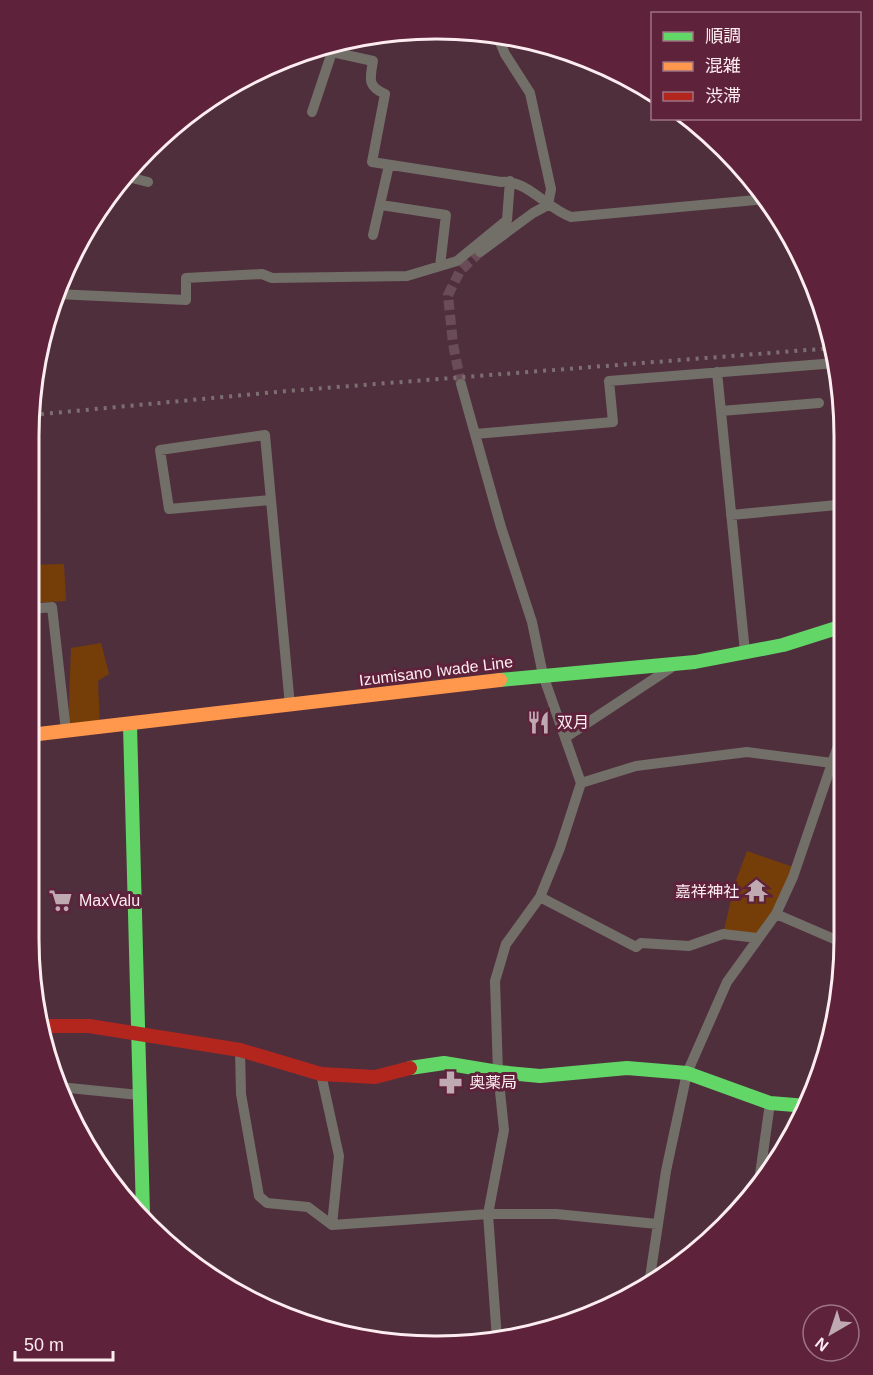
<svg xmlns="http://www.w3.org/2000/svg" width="873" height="1375" font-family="Arial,'Noto Sans JP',sans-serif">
	<rect width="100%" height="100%" fill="#502f3d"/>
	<path fill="#753e08" d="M 64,564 L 66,601 L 31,603 L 31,565 Z
		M 101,643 L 109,674 L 98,681 L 100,725 L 68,728 L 71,648 Z
		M 747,851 L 793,867 L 778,906 L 757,936 L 724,930 L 735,883 Z"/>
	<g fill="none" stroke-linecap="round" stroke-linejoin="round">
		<path stroke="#6a4c58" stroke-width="10" stroke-dasharray="10 5" stroke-linecap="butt" d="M 461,384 L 453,344 L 448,295 L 460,271 L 480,252"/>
		<path stroke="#726f69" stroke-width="10" d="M 497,35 L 505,54 L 530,93 L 551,189 L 548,205
			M 314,48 L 373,61 C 370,79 367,86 385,94 L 372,162 L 501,182 C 527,179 547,209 571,217 L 767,199
			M 312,112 L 332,52
			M 124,176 L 148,182
			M 381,205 L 446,215 L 440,266
			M 373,235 L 389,165
			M 480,252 L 533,213 L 548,205
			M 60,279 L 61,294
			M 56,294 L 186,300 L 186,278 L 262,274 L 272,278 L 407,276 L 457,261 L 507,220 L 510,181
			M 717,372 L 745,652
			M 461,384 L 501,527 L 532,622 L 543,675 L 581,783 L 560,848 L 540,897 L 506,944 L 495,981 L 498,1072 L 504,1130 L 488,1214 L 497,1339
			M 721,411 L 819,403
			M 475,434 L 613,422 L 609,381 L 836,363
			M 270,500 L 169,509 L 160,450 L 265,435 L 290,706
			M 731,515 L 837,505
			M 31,609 L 52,607 L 66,731
			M 566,737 L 672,667
			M 581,783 L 636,766 L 747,752 L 832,763 L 842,762
			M 540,897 L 636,947 L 641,943 L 689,946 L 723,934 L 757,938
			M 776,914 L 841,942
			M 240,1050 L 241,1094 L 259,1196 L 267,1203 L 308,1207 L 332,1225 L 488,1214 L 556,1214 L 657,1224
			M 321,1074 L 339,1156 L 332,1225
			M 59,1087 L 139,1095
			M 758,1189 L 770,1103
			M 649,1284 L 666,1171 L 687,1073 L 727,982 L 776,914 L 793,877 L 842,734"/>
		<path stroke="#63d668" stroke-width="14" d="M 500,680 L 695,662 L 783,645 L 843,626
			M 130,725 L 143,1214
			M 410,1068 L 444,1063 L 498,1072 L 540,1076 L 627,1068 L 687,1073 L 770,1103 L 807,1106"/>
		<path stroke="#ff974d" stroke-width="14" d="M 30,735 L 500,680"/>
		<path stroke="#b3261e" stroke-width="14" d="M 43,1026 L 89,1026 L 240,1050 L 321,1074 L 375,1077 L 410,1068"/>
		<path stroke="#7c6f70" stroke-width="4" stroke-dasharray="3 6" stroke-linecap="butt" d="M 32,415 L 287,391 L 833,348"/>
	</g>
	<defs>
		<symbol id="restaurant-bare" viewBox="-9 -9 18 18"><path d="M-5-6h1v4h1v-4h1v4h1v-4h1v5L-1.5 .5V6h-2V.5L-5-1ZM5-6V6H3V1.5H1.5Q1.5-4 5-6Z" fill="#c0aab2" stroke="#5e223a" stroke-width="2.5" paint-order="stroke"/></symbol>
		<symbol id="temple-bare" viewBox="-9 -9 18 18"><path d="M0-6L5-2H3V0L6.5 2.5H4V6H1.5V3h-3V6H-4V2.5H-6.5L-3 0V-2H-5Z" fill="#c0aab2" stroke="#5e223a" stroke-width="2.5" paint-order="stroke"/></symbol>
		<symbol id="supermarket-bare" viewBox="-9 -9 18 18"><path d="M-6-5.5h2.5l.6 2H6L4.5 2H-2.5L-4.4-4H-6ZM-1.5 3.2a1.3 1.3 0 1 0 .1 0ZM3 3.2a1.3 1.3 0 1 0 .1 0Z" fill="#c0aab2" stroke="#5e223a" stroke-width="2.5" paint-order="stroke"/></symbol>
		<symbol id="pharmacy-bare" viewBox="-9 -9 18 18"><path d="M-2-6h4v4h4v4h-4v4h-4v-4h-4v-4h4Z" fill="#c0aab2" stroke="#5e223a" stroke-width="2.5" paint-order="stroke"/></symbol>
	</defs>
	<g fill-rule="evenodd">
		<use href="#restaurant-bare" x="522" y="706" width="33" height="33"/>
		<use href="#temple-bare" x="740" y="874" width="33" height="33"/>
		<use href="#supermarket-bare" x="44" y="884" width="33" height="33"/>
		<use href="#pharmacy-bare" x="434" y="1066" width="33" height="33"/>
	</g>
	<g text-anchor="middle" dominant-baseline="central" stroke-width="6" stroke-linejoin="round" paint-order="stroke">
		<g font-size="16" fill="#fdedf1" stroke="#5e223a">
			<text transform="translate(436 671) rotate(-7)">Izumisano Iwade Line</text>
		</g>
		<g font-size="16" fill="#fdedf1" stroke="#5e223a" text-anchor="start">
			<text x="557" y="722">双月</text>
			<text x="739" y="891" text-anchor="end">嘉祥神社</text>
			<text x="79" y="900">MaxValu</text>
			<text x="469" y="1082">奥薬局</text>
		</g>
	</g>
	<path d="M0 0H873V1375H0ZM436 39H437A397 397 0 0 1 834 436V939A397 397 0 0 1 437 1336H436A397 397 0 0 1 39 939V436A397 397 0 0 1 436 39Z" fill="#5e223a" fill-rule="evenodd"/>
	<path fill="none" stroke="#fdedf1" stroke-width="3" d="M436 39H437A397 397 0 0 1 834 436V939A397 397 0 0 1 437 1336H436A397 397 0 0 1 39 939V436A397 397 0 0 1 436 39Z"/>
	<rect x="651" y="12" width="210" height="108" fill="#5e223a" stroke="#9e7383" stroke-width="1.5"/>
	<rect x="663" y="32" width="30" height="9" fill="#63d668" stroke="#9e7383" stroke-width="1.5"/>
	<text x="705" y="42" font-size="18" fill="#fdedf1">順調</text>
	<rect x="663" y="62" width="30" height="9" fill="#ff974d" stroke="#9e7383" stroke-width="1.5"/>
	<text x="705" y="72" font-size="18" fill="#fdedf1">混雑</text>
	<rect x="663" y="92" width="30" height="9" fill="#b3261e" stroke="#9e7383" stroke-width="1.5"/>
	<text x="705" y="102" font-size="18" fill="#fdedf1">渋滞</text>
	<g transform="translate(831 1333) rotate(219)"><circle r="28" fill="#5e223a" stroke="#9e7383" stroke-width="1.5"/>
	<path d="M0-4.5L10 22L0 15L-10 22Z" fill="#c0aab2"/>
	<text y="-9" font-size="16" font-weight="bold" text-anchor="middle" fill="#fdedf1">N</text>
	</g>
	<path d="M15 1351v9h98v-9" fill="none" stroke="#fdedf1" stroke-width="3"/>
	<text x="24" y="1351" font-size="18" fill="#fdedf1" stroke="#5e223a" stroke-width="4.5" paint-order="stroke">50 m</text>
</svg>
